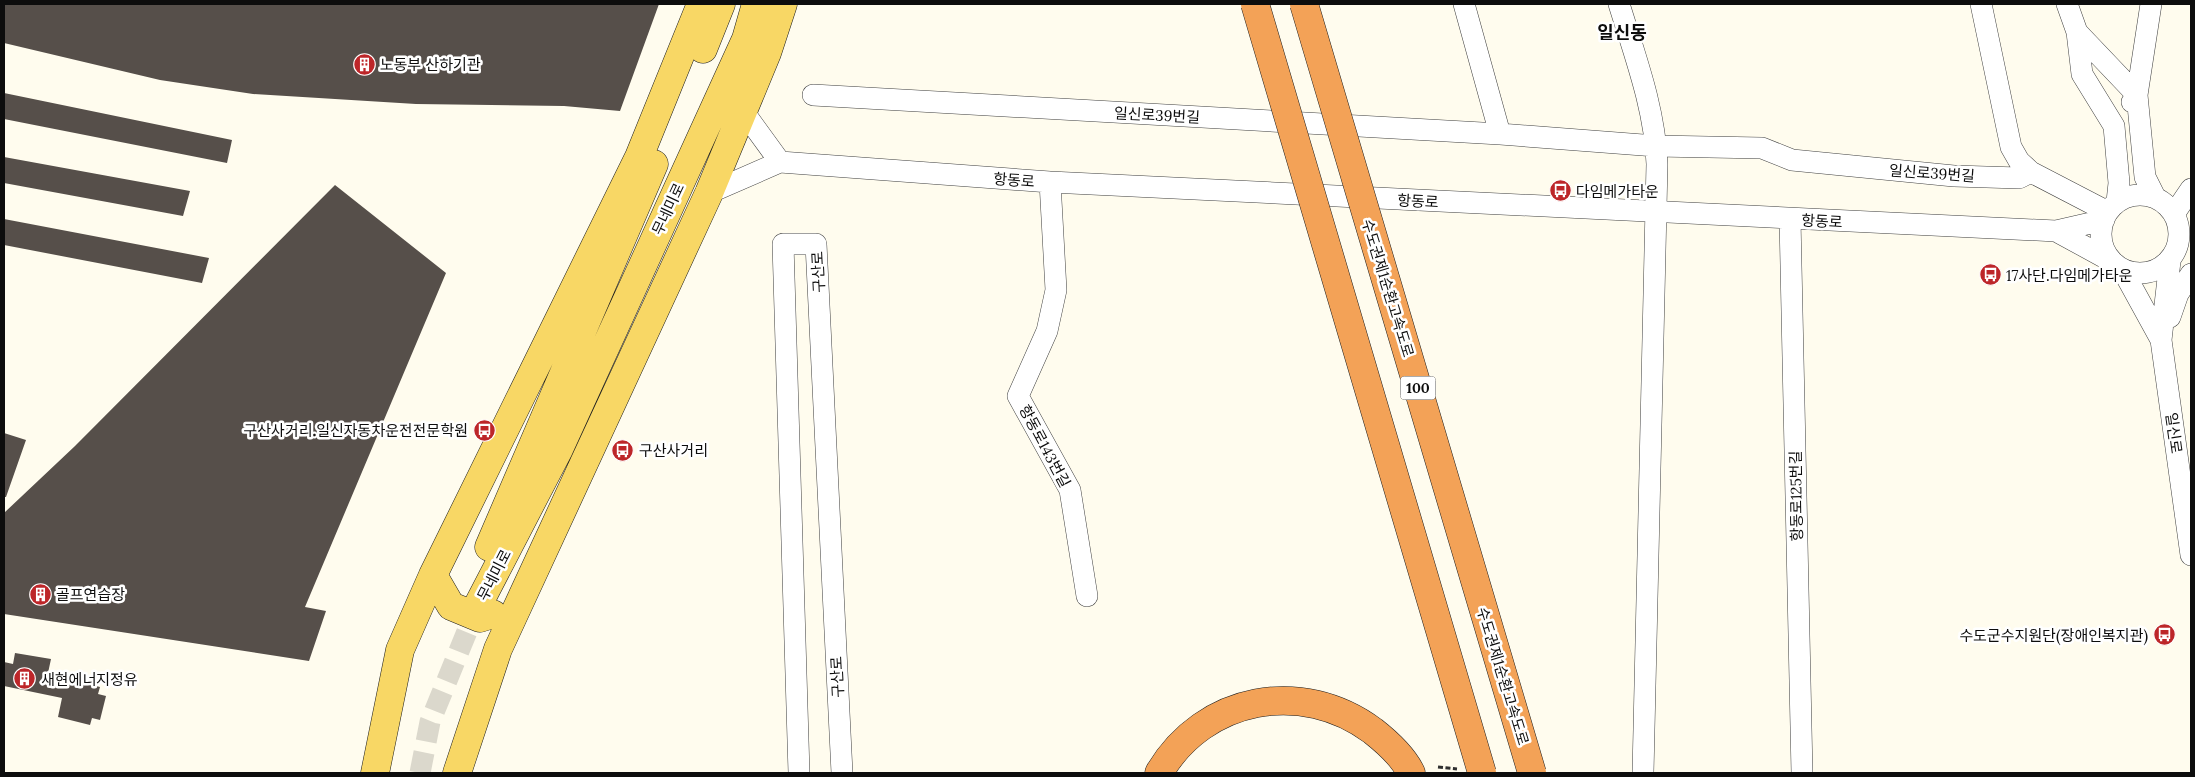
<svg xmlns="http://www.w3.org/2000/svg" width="2195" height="777" font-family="Lora,'Noto Sans KR',serif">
	<rect width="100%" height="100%" fill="#fffcee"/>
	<path fill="#564f4a" d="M 4,4 L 659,4 L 620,111 L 564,106 L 416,104 L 253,94 L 160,80 L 4,43 Z
		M 4,93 L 232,140 L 227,163 L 4,119 Z
		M 4,157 L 190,191 L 183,216 L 4,183 Z
		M 335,185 L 446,273 L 305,607 L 326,611 L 309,661 L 4,614 L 4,513 L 75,446 Z
		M 4,219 L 209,258 L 202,283 L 4,245 Z
		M 4,433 L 26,440 L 6,497 L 4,497 Z
		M 15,653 L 51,659 L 48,673 L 100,687 L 98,694 L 106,696 L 100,720 L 92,718 L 90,725 L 58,717 L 62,698 L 4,686 L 4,662 L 13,664 Z"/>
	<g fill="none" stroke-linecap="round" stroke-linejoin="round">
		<path stroke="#dbd8cc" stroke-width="21" stroke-dasharray="21 11" stroke-linecap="butt" d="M 420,773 L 430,722 L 477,607"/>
		<defs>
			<path id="minor" d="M 1464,4 L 1500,134
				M 1619,4 C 1635,56 1655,109 1657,164 L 1643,773
				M 1981,4 L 2011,147 L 2019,161 L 2031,172 L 2108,212
				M 2067,4 L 2077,32 L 2082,74 L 2114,126 L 2119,183 L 2117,202
				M 2077,32 L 2137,95 L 2145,177 L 2155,197
				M 813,95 L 1500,134 L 1656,146 L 1762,148 L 1792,160 L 1954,176 L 2019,178 L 2031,172
				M 2132,102 L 2137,95 L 2151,4
				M 743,111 L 780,162
				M 1050,182 L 1056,290 L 1047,331 L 1018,396 L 1070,490 L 1087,596
				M 709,193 L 780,162 L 1050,182 L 2056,231 L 2104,220
				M2101 234a39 39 0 1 1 78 0a39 39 0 1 1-78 0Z
				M 2174,214 L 2191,189
				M 1790,219 L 1802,773
				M 2056,231 L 2111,261
				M 2170,261 L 2161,340 L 2191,555
				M 2122,269 L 2161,340
				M 2170,317 L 2178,294 L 2191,274
				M 799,773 L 783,244 L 816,244 L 842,773"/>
			<path id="major" d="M 703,49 L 721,4
				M 489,547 L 654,164
				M 433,575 L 451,606 L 480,618 L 493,614
				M 477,607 L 559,449 L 746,39 L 756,4
				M 375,773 L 400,650 L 433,575 L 639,157 L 701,4
				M 457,773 L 498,649 L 709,193 L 767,53 L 783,4"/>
			<path id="highway" d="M 1159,773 C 1204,696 1302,678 1373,731 C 1387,742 1403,756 1411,773"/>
		</defs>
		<use href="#minor" stroke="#404040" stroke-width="22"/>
		<use href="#major" stroke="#1e1e1e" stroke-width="29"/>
		<use href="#highway" stroke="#1e1e1e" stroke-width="29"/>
		<path stroke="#2f2f2f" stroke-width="3" stroke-dasharray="5 2.5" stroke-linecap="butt" d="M 1438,767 L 1457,769"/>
		<use href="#minor" stroke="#fff" stroke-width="21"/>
		<use href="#major" stroke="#f8d765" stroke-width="28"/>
		<use href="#highway" stroke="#f3a257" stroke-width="28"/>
		<defs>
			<path id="highway-bridge" d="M 1255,4 L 1482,773
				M 1304,4 L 1532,773"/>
		</defs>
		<use href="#highway-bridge" stroke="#1e1e1e" stroke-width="29" stroke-linecap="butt"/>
		<use href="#highway-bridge" stroke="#f3a257" stroke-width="28"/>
	</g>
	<defs>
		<symbol id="building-disc" viewBox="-11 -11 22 22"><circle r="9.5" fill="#bd2629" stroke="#fff"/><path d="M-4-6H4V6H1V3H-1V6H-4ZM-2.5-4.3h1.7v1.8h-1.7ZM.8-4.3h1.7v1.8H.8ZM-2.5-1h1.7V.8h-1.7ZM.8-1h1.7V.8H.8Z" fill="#fff"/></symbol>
		<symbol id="bus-disc" viewBox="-11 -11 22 22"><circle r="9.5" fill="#bd2629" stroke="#fff"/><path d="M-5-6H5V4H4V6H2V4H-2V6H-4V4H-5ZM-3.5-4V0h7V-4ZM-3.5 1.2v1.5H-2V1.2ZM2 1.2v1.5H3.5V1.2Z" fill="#fff"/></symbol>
	</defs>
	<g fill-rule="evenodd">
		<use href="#building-disc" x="352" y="52" width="25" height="25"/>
		<use href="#bus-disc" x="1548" y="178" width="25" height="25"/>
		<use href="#bus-disc" x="1978" y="262" width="25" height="25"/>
		<use href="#bus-disc" x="472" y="418" width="25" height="25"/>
		<use href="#bus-disc" x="610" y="438" width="25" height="25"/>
		<use href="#building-disc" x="28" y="582" width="25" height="25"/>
		<use href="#bus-disc" x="2152" y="622" width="25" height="25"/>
		<use href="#building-disc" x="12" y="666" width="25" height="25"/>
	</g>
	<g text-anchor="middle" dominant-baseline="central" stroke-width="5" stroke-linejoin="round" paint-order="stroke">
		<rect fill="#fff" stroke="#565656" stroke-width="1" x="1400.5" y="376.5" width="35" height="23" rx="4"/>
		<g font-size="14" font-weight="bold" fill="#0d0d0d">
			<text x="1418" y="388">100</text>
		</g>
		<g font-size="15" fill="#0d0d0d" stroke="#fff" text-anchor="start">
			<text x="380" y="64">노동부 산하기관</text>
			<text x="1576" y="191">다임메가타운</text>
			<text x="2006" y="275">17사단.다임메가타운</text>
			<text x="468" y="430" text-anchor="end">구산사거리.일신자동차운전전문학원</text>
			<text x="639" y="450">구산사거리</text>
			<text x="56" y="594">골프연습장</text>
			<text x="2148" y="635" text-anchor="end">수도군수지원단(장애인복지관)</text>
			<text x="41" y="679">새현에너지정유</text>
		</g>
		<g font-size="15" fill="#0d0d0d" stroke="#fff">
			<text transform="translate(1157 115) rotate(3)">일신로39번길</text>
			<text transform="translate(1932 173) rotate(4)">일신로39번길</text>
			<text transform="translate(1014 180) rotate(4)">항동로</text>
			<text transform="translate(1418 201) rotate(3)">항동로</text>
			<text transform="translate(668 209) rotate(-65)">무네미로</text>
			<text transform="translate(1822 221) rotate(3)">항동로</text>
			<text transform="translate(818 272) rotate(-93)">구산로</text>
			<text transform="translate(1388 288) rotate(73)">수도권제1순환고속도로</text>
			<text transform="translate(2174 433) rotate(82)">일신로</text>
			<text transform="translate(1045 446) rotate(62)">항동로143번길</text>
			<text transform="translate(1796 496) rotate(-91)">항동로125번길</text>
			<text transform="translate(494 575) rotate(-63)">무네미로</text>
			<text transform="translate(1503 676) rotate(73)">수도권제1순환고속도로</text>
			<text transform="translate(837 677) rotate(-93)">구산로</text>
		</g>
		<g font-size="18" font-weight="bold" fill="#0d0d0d" stroke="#fff">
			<text x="1622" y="32">일신동</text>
		</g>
	</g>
	<rect width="2195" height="777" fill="none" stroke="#0d0d0d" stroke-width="10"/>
</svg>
